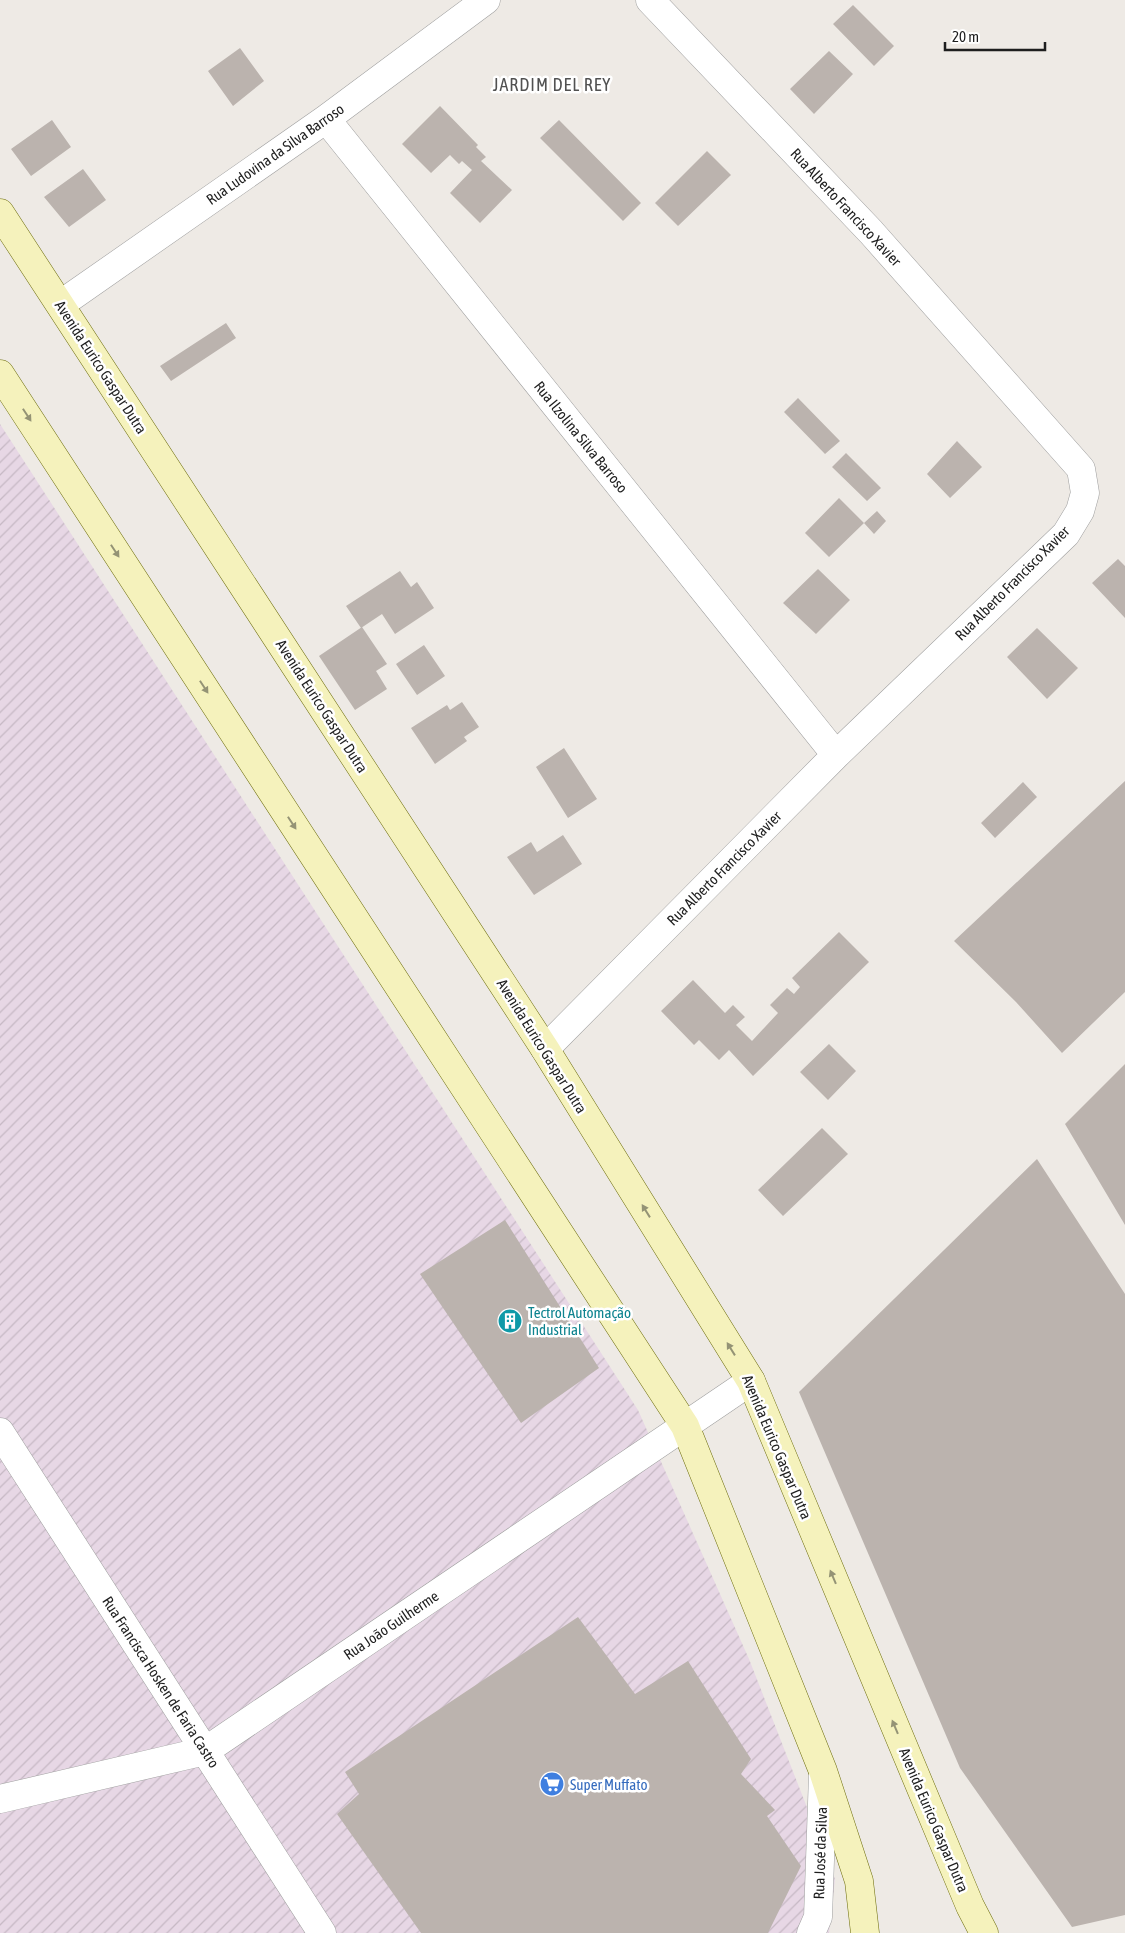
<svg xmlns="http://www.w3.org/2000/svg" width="1125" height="1933" font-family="'Asap Condensed',sans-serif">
	<defs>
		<pattern id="industrial-furrows" width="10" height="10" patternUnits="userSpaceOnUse" patternTransform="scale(1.25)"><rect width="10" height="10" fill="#e7d7e5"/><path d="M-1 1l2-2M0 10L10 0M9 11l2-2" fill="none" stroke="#c6b8c4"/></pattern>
	</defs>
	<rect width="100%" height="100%" fill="#eeeae5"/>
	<path fill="url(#industrial-furrows)" d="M 0,424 L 638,1410 L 749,1659 L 835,1879 L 829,1933 L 0,1933 Z"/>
	<path fill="#bbb3ae" d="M 853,5 L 894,46 L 874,66 L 833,24 Z
		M 240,48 L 264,81 L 233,106 L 208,71 Z
		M 829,51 L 853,74 L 814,114 L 790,89 Z
		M 440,106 L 478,145 L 476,147 L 486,157 L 481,161 L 512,190 L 480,223 L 450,193 L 472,170 L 462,161 L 459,164 L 450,155 L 431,173 L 402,144 Z
		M 52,120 L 71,147 L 31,176 L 11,149 Z
		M 559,120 L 641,203 L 623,221 L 540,138 Z
		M 707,151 L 731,175 L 678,226 L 655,203 Z
		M 83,169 L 106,200 L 69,227 L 44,197 Z
		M 226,323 L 236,338 L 171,381 L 160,366 Z
		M 798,398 L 840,441 L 825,454 L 784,412 Z
		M 957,441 L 982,467 L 950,498 L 927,474 Z
		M 846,453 L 881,488 L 867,501 L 832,467 Z
		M 839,498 L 864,523 L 829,557 L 805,533 Z
		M 877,511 L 886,521 L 874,534 L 864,523 Z
		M 1118,559 L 1125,566 L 1125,618 L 1092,583 Z
		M 818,569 L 850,600 L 816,634 L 783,603 Z
		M 400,571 L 411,587 L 417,582 L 434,608 L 395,634 L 382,614 L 361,628 L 346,606 Z
		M 362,627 L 387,664 L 376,671 L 387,689 L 355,710 L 319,656 Z
		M 1037,628 L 1078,668 L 1047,699 L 1007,657 Z
		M 424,645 L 445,676 L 417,695 L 396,664 Z
		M 462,702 L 479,727 L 464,737 L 467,741 L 435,764 L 411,728 L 447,705 L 450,710 Z
		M 564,748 L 597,799 L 568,818 L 536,767 Z
		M 1125,781 L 1125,992 L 1062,1053 L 1016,1002 L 954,941 Z
		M 1023,782 L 1037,797 L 995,838 L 981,823 Z
		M 563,835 L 582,864 L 534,895 L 507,857 L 531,842 L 537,852 Z
		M 839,932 L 869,962 L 753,1076 L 729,1050 L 719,1060 L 699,1040 L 694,1045 L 661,1011 L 693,980 L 725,1013 L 733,1005 L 745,1017 L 736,1025 L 752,1041 L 778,1013 L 770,1005 L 787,988 L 794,994 L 800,987 L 792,978 Z
		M 829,1044 L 856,1071 L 828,1100 L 800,1072 Z
		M 1125,1064 L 1125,1225 L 1065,1124 Z
		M 822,1128 L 848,1154 L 783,1216 L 758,1190 Z
		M 1037,1159 L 1125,1294 L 1125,1915 L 1072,1927 L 960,1768 L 799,1392 Z
		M 505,1220 L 599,1368 L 521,1423 L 420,1274 Z
		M 578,1617 L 635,1694 L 688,1661 L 751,1759 L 741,1774 L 775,1810 L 767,1816 L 801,1866 L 768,1933 L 421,1933 L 337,1814 L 359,1794 L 345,1772 Z"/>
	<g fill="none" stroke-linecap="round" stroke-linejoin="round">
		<defs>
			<path id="street" d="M 326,119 L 836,755
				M 61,304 L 326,119 L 486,0
				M 545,1049 L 836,755 L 1066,534 L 1080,511 L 1085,493 L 1081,469 L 871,232 L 650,0
				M 0,1432 L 322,1933
				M 0,1799 L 205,1751 L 751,1381
				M 811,1933 L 818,1917 L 823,1775"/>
			<path id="secondary" d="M 0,213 L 545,1049 L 751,1381 L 970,1906 L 984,1933
				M 0,374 L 685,1426 L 823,1771 L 859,1881 L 865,1933"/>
		</defs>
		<use href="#street" stroke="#9f9f9f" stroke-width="29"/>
		<use href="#secondary" stroke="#6d6d0d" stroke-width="29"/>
		<use href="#street" stroke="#fff" stroke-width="28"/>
		<use href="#secondary" stroke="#f5f2bc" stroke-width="28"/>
	</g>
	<defs><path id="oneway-solid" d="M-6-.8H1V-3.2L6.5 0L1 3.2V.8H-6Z" transform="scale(1.25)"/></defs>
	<g fill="#949375">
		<use href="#oneway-solid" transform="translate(27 415) rotate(57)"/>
		<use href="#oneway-solid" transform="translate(115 551) rotate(57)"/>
		<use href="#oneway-solid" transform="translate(204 687) rotate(57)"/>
		<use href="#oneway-solid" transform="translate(292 823) rotate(57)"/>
		<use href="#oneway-solid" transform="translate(646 1211) rotate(-122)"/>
		<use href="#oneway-solid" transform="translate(731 1349) rotate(-122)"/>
		<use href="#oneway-solid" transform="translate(833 1577) rotate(-113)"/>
		<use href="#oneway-solid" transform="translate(895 1727) rotate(-113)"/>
	</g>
	<defs>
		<symbol id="building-disc" viewBox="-11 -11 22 22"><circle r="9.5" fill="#0f9aa8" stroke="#fff"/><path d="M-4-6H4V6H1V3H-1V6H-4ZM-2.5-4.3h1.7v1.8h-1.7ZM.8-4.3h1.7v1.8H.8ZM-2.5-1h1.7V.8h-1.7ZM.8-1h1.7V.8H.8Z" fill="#fff"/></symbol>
		<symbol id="supermarket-disc" viewBox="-11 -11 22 22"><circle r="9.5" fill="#3f7fe0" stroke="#fff"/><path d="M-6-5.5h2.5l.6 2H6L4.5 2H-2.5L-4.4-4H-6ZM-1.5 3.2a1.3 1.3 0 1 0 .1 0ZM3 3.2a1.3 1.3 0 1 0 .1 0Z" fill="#fff"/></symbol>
	</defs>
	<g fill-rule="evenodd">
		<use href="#building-disc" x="496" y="1307" width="28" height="28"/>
		<use href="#supermarket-disc" x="538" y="1770" width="28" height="28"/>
	</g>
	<g text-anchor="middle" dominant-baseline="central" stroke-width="5" stroke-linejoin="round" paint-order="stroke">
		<g font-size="15" fill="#1e1e1e" stroke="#fff">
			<text transform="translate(275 154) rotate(-35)">Rua Ludovina da Silva Barroso</text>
			<text transform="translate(846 207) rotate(47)">Rua Alberto Francisco Xavier</text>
			<text transform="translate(101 367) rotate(57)">Avenida Eurico Gaspar Dutra</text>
			<text transform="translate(581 437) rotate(51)">Rua Ilzolina Silva Barroso</text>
			<text transform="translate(1012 583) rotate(-45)">Rua Alberto Francisco Xavier</text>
			<text transform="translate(322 706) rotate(57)">Avenida Eurico Gaspar Dutra</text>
			<text transform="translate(724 868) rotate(-45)">Rua Alberto Francisco Xavier</text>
			<text transform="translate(542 1046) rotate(58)">Avenida Eurico Gaspar Dutra</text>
			<text transform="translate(777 1447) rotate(67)">Avenida Eurico Gaspar Dutra</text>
			<text transform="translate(391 1625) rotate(-34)">Rua João Guilherme</text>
			<text transform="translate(161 1682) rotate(57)">Rua Francisca Hosken de Faria Castro</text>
			<text transform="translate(934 1820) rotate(67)">Avenida Eurico Gaspar Dutra</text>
			<text transform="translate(820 1853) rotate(-88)">Rua José da Silva</text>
		</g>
		<g font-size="15" fill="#0d838f" stroke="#fff" text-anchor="start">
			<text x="528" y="1312">Tectrol Automação<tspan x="528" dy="17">Industrial</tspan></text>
		</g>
		<g font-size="15" fill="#366cbe" stroke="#fff" text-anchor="start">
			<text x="570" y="1784">Super Muffato</text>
		</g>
		<g font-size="18" letter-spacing="1" fill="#515151" stroke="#fff">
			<text x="552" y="84">JARDIM DEL REY</text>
		</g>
	</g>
	<path d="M945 42v8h100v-8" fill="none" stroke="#1e1e1e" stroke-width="2.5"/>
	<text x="952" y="42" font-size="15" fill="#1e1e1e" stroke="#ffffff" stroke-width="4" paint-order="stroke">20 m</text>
</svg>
